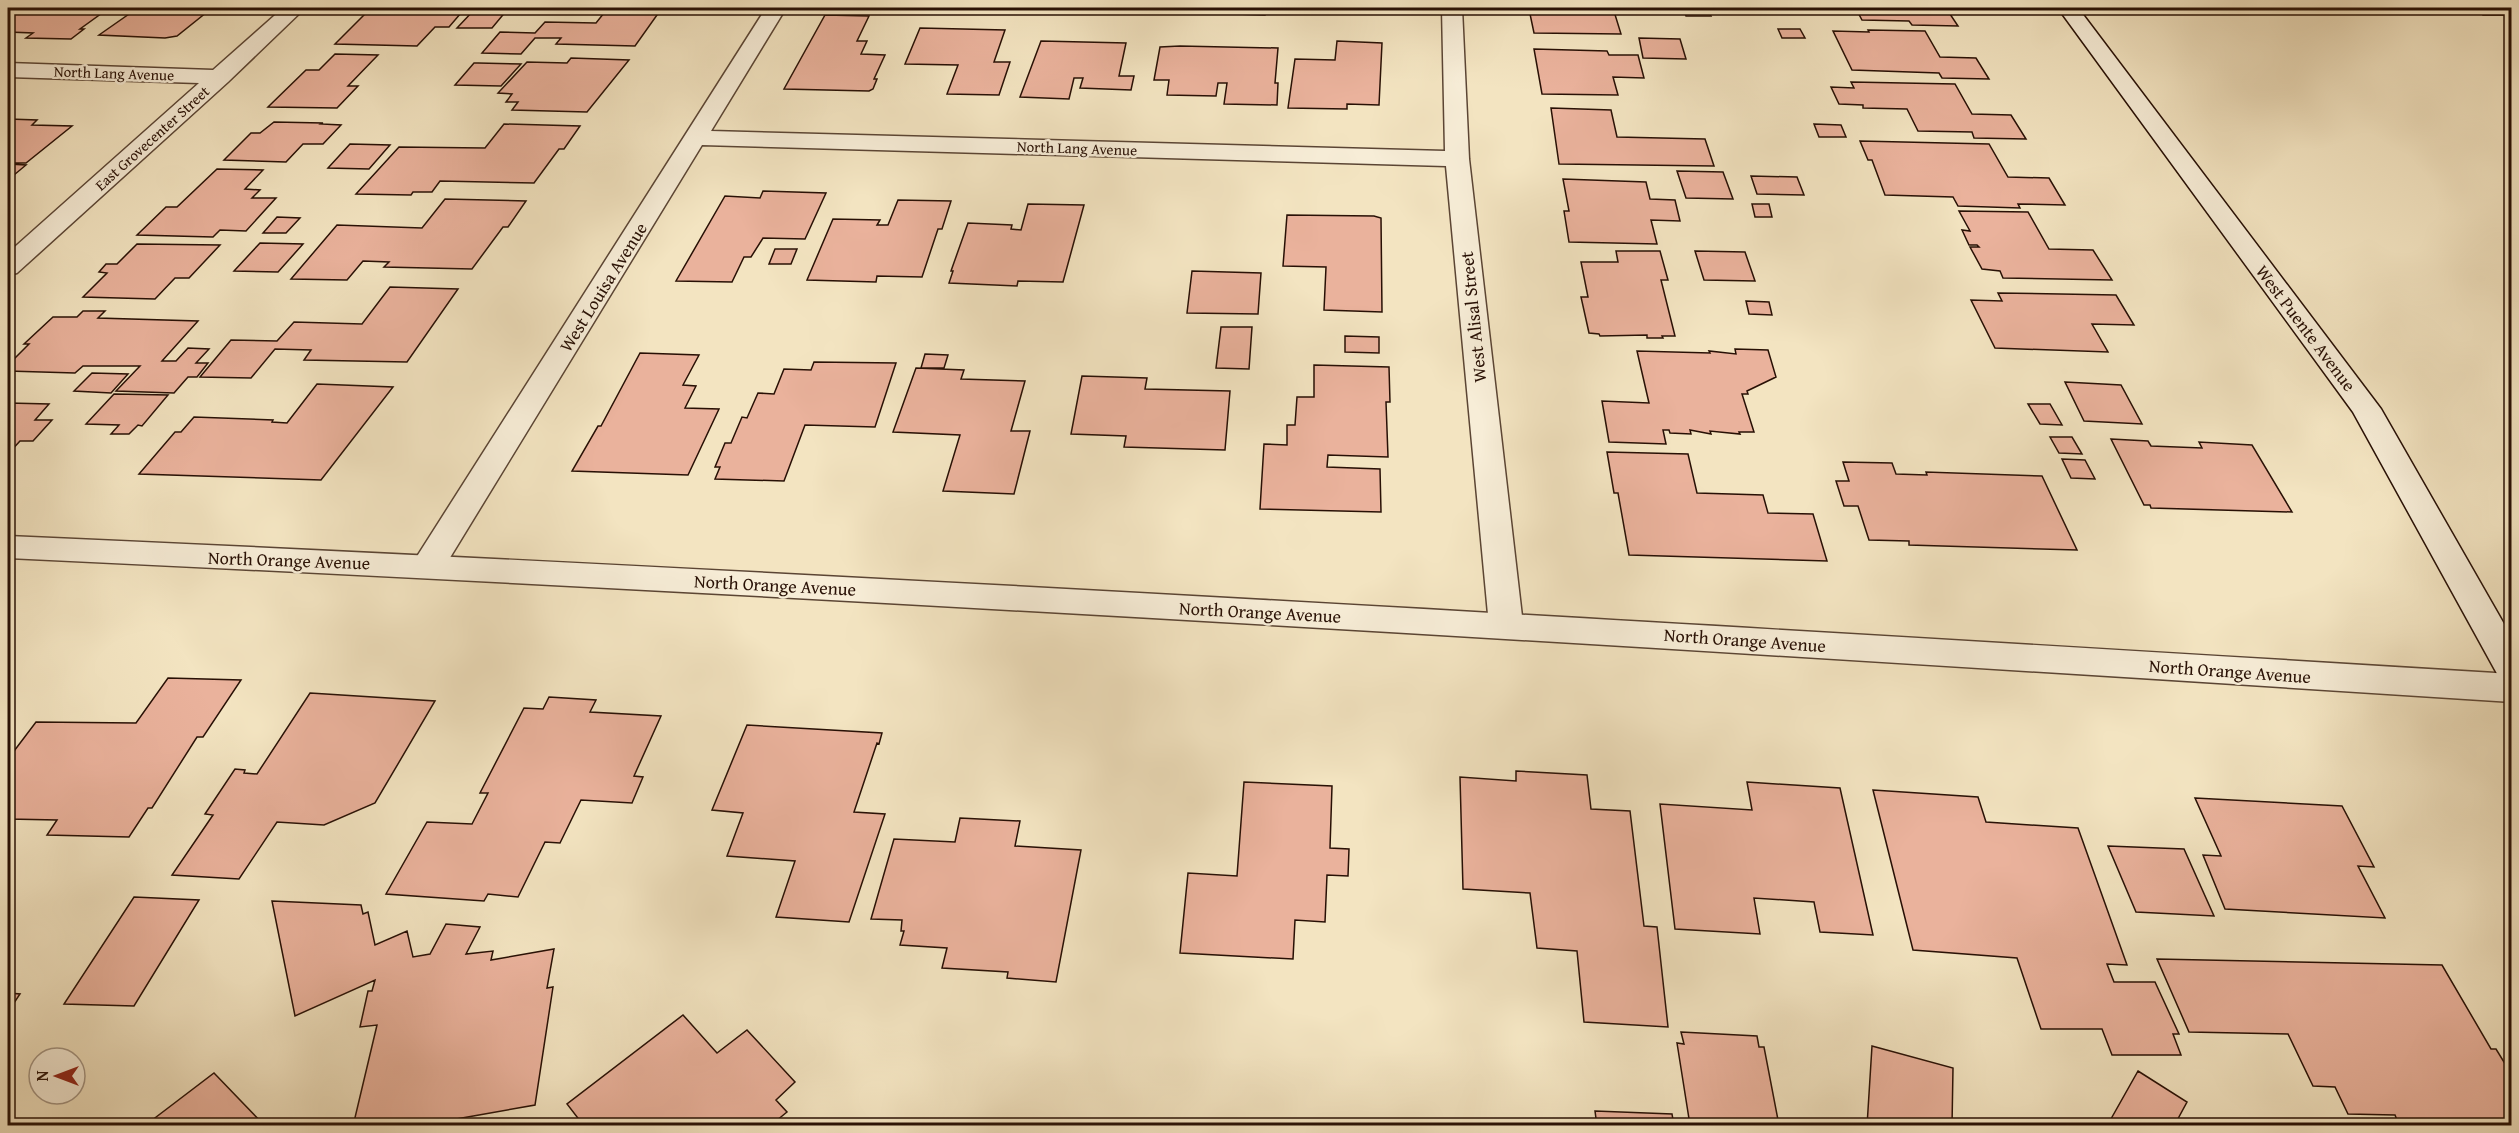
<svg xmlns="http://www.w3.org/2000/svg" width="2519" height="1133" font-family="'Gentium Book Plus',serif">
	<rect width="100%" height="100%" fill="#f3e4c1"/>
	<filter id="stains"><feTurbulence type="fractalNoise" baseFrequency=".00333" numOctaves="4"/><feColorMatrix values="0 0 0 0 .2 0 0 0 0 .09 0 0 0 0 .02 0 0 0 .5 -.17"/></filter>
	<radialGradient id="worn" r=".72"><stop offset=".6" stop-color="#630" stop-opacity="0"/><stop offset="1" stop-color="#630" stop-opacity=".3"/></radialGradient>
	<path fill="#eab29c" stroke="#281005" stroke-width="1.5" d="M 10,8 L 109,8 L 80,29 L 84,29 L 71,39 L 26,38 L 33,33 L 8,32 L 8,9 Z
		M 134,8 L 209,8 L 204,12 L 207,12 L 177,36 L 165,38 L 99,35 L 129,14 L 126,14 Z
		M 608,8 L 662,8 L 635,46 L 556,44 L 561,38 L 535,38 L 521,54 L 482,53 L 500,32 L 535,33 L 545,22 L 596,23 Z
		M 1236,8 L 1266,8 L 1265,15 L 1235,14 Z
		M 1532,8 L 1613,8 L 1621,34 L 1534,33 L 1530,14 L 1533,14 Z
		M 1683,8 L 1707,8 L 1711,16 L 1686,16 Z
		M 1824,8 L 1946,8 L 1958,26 L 1912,25 L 1909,21 L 1862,20 L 1856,9 Z
		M 2474,8 L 2512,8 L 2512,15 L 2483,15 Z
		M 474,10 L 507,10 L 492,28 L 457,28 Z
		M 368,11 L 461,13 L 449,27 L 435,27 L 417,46 L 335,44 Z
		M 825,15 L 869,16 L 857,41 L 867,41 L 861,54 L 885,55 L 874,79 L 877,79 L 873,89 L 869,91 L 784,89 Z
		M 920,28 L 1005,30 L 994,62 L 1010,62 L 999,95 L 947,94 L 958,65 L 905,64 Z
		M 1778,29 L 1800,29 L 1805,38 L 1782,38 Z
		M 1868,30 L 1925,31 L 1940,57 L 1976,58 L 1989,79 L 1942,78 L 1939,73 L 1852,70 L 1833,31 L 1869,32 Z
		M 1639,38 L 1680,39 L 1686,59 L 1643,58 Z
		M 1041,41 L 1126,43 L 1119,76 L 1134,76 L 1131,90 L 1080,88 L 1083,78 L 1074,78 L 1069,99 L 1020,97 Z
		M 1337,41 L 1382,43 L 1379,105 L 1347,104 L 1347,109 L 1288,108 L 1295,59 L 1335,60 Z
		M 1180,46 L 1278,48 L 1275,83 L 1278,83 L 1277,105 L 1224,104 L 1227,83 L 1218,83 L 1216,96 L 1167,95 L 1169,80 L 1154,80 L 1160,47 Z
		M 1534,49 L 1607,51 L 1609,55 L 1638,55 L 1644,78 L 1613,77 L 1618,95 L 1542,94 Z
		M 335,54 L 378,55 L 348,86 L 358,86 L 337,108 L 268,107 L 306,70 L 319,70 Z
		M 571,58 L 629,60 L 587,112 L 512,110 L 518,102 L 506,102 L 512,94 L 498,93 L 527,62 L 567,63 Z
		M 474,63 L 478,63 L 521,64 L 501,86 L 455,85 Z
		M 1851,82 L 1955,84 L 1972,114 L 2011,115 L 2026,139 L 1974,138 L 1972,132 L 1918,131 L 1907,109 L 1863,108 L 1863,105 L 1839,104 L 1831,87 L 1854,88 Z
		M 1551,108 L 1611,110 L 1617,137 L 1705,139 L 1714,166 L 1559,164 Z
		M 8,119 L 37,120 L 32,125 L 72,126 L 26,163 L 8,163 Z
		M 274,122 L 323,123 L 321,124 L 341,125 L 323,144 L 303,144 L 286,162 L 224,160 L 251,133 L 260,133 Z
		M 504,124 L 580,126 L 564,149 L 559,149 L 534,183 L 440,181 L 432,192 L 413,192 L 411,195 L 356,194 L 399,147 L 485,148 Z
		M 1814,124 L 1841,125 L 1846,137 L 1819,137 Z
		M 1860,141 L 1989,144 L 2008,177 L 2049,178 L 2065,205 L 2018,204 L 2020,208 L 1958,206 L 1953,197 L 1885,195 L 1872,160 L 1868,160 Z
		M 350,144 L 390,145 L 369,169 L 328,168 Z
		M 8,164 L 26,165 L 8,180 Z
		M 217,169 L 263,170 L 245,189 L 260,190 L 252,198 L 276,198 L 246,231 L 220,230 L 213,237 L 137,235 L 166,207 L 177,207 Z
		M 1677,171 L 1723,172 L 1733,199 L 1686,198 Z
		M 1751,176 L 1797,177 L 1804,195 L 1757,194 Z
		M 1563,179 L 1646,182 L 1650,199 L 1675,200 L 1680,221 L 1651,220 L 1657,244 L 1569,242 L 1564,211 L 1569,211 Z
		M 763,191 L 826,193 L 805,239 L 763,238 L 751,257 L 744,257 L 732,282 L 676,281 L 725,196 L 760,198 Z
		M 445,199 L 526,201 L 508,227 L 503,227 L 472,269 L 384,267 L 389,262 L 363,261 L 347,280 L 291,279 L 337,225 L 422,228 Z
		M 898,200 L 951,201 L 942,229 L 938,229 L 922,277 L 877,276 L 876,282 L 807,280 L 833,219 L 880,220 L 877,225 L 888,225 Z
		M 1028,204 L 1084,205 L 1063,282 L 1018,281 L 1017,286 L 949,283 L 953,271 L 951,271 L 968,223 L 1012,225 L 1011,229 L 1021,230 Z
		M 1752,204 L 1769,204 L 1772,217 L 1755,217 Z
		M 1959,211 L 2028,212 L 2049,249 L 2093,250 L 2112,280 L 2003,278 L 2000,271 L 1982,269 L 1970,247 L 1979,247 L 1977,245 L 1969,245 L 1962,230 L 1970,231 Z
		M 1287,215 L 1374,216 L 1381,218 L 1382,312 L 1324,310 L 1326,267 L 1283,266 Z
		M 277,217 L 300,218 L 286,233 L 263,233 Z
		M 260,243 L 303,244 L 278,272 L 234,271 Z
		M 137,244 L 220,245 L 189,278 L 175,278 L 155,299 L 83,297 L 107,273 L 99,272 L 106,264 L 117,264 Z
		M 775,249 L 797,249 L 791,264 L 769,264 Z
		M 1616,251 L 1660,251 L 1668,280 L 1661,280 L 1675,336 L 1662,336 L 1663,338 L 1647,338 L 1647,335 L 1600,336 L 1599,334 L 1589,333 L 1581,297 L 1588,297 L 1581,262 L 1618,262 Z
		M 1695,251 L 1745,252 L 1755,281 L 1704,280 Z
		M 1192,271 L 1261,273 L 1258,314 L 1187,313 Z
		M 390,287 L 458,289 L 407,362 L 304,360 L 311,350 L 275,349 L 251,378 L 200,377 L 231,340 L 277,341 L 294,322 L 362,324 Z
		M 1998,293 L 2116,295 L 2134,325 L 2092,324 L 2108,352 L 1995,348 L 1971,300 L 2002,301 Z
		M 1746,301 L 1769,302 L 1772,315 L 1749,314 Z
		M 83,311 L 105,311 L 98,318 L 198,321 L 162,361 L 176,361 L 188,348 L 209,349 L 196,363 L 208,363 L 197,377 L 188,377 L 174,393 L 116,391 L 140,366 L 83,366 L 75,373 L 8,371 L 8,365 L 29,344 L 24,344 L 53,317 L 77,317 Z
		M 1221,327 L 1252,327 L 1249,369 L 1216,368 Z
		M 1345,336 L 1379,337 L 1379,353 L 1345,352 Z
		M 1735,349 L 1768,350 L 1776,377 L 1747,391 L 1748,394 L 1742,394 L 1754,432 L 1739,432 L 1740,434 L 1710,431 L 1711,434 L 1690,430 L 1691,434 L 1670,433 L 1669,430 L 1663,430 L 1666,444 L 1609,442 L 1602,401 L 1649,403 L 1637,351 L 1710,353 L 1709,351 L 1736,354 Z
		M 640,353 L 699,355 L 683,385 L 696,386 L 685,408 L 719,409 L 688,475 L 572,471 L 598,426 L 601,426 Z
		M 925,354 L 948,355 L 944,368 L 921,368 Z
		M 814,362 L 896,363 L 875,427 L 805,425 L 784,481 L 715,479 L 720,467 L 715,467 L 725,443 L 731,443 L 742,417 L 747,418 L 758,393 L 774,394 L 784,369 L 811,370 Z
		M 1314,365 L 1389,367 L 1390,402 L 1386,402 L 1388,457 L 1328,455 L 1327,467 L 1380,469 L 1381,512 L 1260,509 L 1264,444 L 1287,445 L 1287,425 L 1295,425 L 1297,397 L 1314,397 Z
		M 916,368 L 964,370 L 961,379 L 1025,381 L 1011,431 L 1030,431 L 1014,494 L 943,491 L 960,435 L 893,432 Z
		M 92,373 L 128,374 L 111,393 L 74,391 Z
		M 1082,376 L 1147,378 L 1145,389 L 1230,391 L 1225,450 L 1124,447 L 1126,436 L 1071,434 Z
		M 2065,382 L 2121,385 L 2142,424 L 2084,421 Z
		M 317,384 L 393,387 L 321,480 L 139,474 L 175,432 L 181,432 L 194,417 L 273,420 L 272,422 L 287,423 Z
		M 114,394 L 168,395 L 142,426 L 138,425 L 129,434 L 111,434 L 119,425 L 86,424 Z
		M 8,403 L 49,404 L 35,420 L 52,420 L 33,441 L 20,441 L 8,454 Z
		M 2028,404 L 2050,404 L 2062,425 L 2040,424 Z
		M 2050,437 L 2072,437 L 2082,454 L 2059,453 Z
		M 2111,439 L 2148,441 L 2151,446 L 2202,448 L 2199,442 L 2252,445 L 2292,512 L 2151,508 L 2150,505 L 2144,505 Z
		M 1607,452 L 1688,454 L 1697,493 L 1763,495 L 1768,513 L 1813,514 L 1827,561 L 1629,555 L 1618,493 L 1614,493 Z
		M 2062,459 L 2085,460 L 2095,479 L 2071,478 Z
		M 1843,462 L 1892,463 L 1896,474 L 1927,475 L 1926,472 L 2042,476 L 2077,550 L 1909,545 L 1909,541 L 1869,540 L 1858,506 L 1844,506 L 1836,481 L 1849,481 Z
		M 168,678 L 241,680 L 203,737 L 197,737 L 152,808 L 148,808 L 129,837 L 47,835 L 57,820 L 8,819 L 8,759 L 36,722 L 136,723 Z
		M 310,693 L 435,701 L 375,803 L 324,825 L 277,822 L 239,879 L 172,875 L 213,815 L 205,814 L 235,769 L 245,770 L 244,773 L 257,774 Z
		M 549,697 L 596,700 L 590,712 L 661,716 L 634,776 L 643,777 L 632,803 L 581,800 L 560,843 L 545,842 L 518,897 L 488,894 L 484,901 L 386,894 L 427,822 L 472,824 L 488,793 L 480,793 L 524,708 L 543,709 Z
		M 747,725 L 882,733 L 879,744 L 877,743 L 854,812 L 885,814 L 849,922 L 776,917 L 795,861 L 727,856 L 743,813 L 712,810 Z
		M 1516,771 L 1587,775 L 1591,809 L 1630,811 L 1644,926 L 1657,927 L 1668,1027 L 1584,1022 L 1577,951 L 1537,948 L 1530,893 L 1463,889 L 1460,777 L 1516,781 Z
		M 1244,782 L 1332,786 L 1330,848 L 1349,849 L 1348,876 L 1327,875 L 1325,922 L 1295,920 L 1293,959 L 1180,953 L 1188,873 L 1237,876 Z
		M 1747,782 L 1840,788 L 1873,935 L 1820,932 L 1814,902 L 1754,898 L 1760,934 L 1675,929 L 1660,804 L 1752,810 Z
		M 1873,790 L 1978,797 L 1986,822 L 2078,828 L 2127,965 L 2107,964 L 2114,982 L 2155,982 L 2179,1034 L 2173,1034 L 2181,1055 L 2112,1055 L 2102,1029 L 2041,1029 L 2017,958 L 1913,950 Z
		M 2195,798 L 2342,806 L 2374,867 L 2358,866 L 2385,918 L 2225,909 L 2203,855 L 2221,856 Z
		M 960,818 L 1020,821 L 1015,846 L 1081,850 L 1056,982 L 1007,978 L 1008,972 L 942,968 L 947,948 L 900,945 L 904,931 L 901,931 L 902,920 L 871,919 L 894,839 L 955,842 Z
		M 2108,846 L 2184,849 L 2214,916 L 2136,912 Z
		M 134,897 L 199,900 L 134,1006 L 64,1004 Z
		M 272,901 L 361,905 L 363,914 L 368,912 L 375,945 L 407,931 L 413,957 L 430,954 L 446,924 L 480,927 L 466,954 L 493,951 L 491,960 L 554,949 L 547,988 L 553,987 L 535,1105 L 434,1123 L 433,1126 L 353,1126 L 377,1025 L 360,1027 L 368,991 L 372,991 L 375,980 L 295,1016 Z
		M 2157,959 L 2442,965 L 2491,1049 L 2496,1049 L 2512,1075 L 2512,1126 L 2409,1126 L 2406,1120 L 2397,1120 L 2395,1115 L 2348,1114 L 2335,1087 L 2313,1086 L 2288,1034 L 2189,1032 Z
		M 8,993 L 20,994 L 8,1012 Z
		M 683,1015 L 717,1053 L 747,1030 L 795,1082 L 776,1100 L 787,1112 L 776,1121 L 781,1126 L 584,1126 L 567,1104 Z
		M 1681,1032 L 1757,1036 L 1759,1047 L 1764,1047 L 1778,1120 L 1798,1126 L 1690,1125 L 1677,1043 L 1684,1044 Z
		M 1872,1046 L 1953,1068 L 1952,1126 L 1867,1126 Z
		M 2138,1071 L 2187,1102 L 2174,1126 L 2107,1126 Z
		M 214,1073 L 265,1126 L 147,1124 Z
		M 1595,1111 L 1672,1114 L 1674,1126 L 1597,1126 Z"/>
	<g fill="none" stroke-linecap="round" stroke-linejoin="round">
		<defs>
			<path id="minor" d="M 283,8 L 305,8 L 228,82 L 17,273 L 8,275 L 8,253 L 199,83 L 8,77 L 8,63 L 213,70 Z
				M 766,8 L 786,8 L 711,131 L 1445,151 L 1442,8 L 1462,8 L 1469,159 L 1523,625 L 1518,634 L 1506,638 L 1494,634 L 1489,625 L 1446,166 L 702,145 L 440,574 L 428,578 L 416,574 L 412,566 L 416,558 Z"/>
			<path id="tertiary" d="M 8,536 C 843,573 1677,623 2512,674 L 2512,702 C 1677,648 843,597 8,558 Z"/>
			<path id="secondary" d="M 2058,8 L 2078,8 L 2381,409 L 2512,638 L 2512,683 L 2500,679 L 2353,412 Z"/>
		</defs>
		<use href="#minor" stroke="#5b4534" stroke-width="3"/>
		<use href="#tertiary" stroke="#5b4534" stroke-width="3"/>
		<use href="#secondary" stroke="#281005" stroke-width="3"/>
		<use href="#minor" fill="#f7edd7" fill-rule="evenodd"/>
		<use href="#tertiary" fill="#f7edd7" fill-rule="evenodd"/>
		<use href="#secondary" fill="#f7edd7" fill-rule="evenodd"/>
	</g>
	<g text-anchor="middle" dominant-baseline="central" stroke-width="5" stroke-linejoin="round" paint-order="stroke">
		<g font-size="15" fill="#281005" stroke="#f7edd7">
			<text transform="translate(114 73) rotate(2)">North Lang Avenue</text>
			<text transform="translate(152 138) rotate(-42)">East Grovecenter Street</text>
			<text transform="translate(1077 148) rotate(2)">North Lang Avenue</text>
		</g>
		<g font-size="18" fill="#281005" stroke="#f7edd7">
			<text transform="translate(603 287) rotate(-58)">West Louisa Avenue</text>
			<text transform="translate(1473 317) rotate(-96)">West Alisal Street</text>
			<text transform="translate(2306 328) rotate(53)">West Puente Avenue</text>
			<text transform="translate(289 560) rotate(2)">North Orange Avenue</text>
			<text transform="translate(775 585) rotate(3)">North Orange Avenue</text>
			<text transform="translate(1260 612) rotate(3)">North Orange Avenue</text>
			<text transform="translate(1745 640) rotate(4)">North Orange Avenue</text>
			<text transform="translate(2230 671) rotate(4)">North Orange Avenue</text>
		</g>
	</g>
	<rect width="2519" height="1133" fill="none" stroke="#f3e4c1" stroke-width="30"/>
	<rect x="9" y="9" width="2501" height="1115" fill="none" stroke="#281005" stroke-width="3"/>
	<rect x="15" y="15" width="2489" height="1103" fill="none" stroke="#281005" stroke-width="1.5"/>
	<g transform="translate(57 1076) rotate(270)"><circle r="28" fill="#f7edd7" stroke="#a49583" stroke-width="1.5"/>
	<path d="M0-4.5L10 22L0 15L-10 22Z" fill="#8f2418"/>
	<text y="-9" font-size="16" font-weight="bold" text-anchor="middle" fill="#281005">N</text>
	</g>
	<rect width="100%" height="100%" filter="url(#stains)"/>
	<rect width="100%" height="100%" fill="url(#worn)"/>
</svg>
